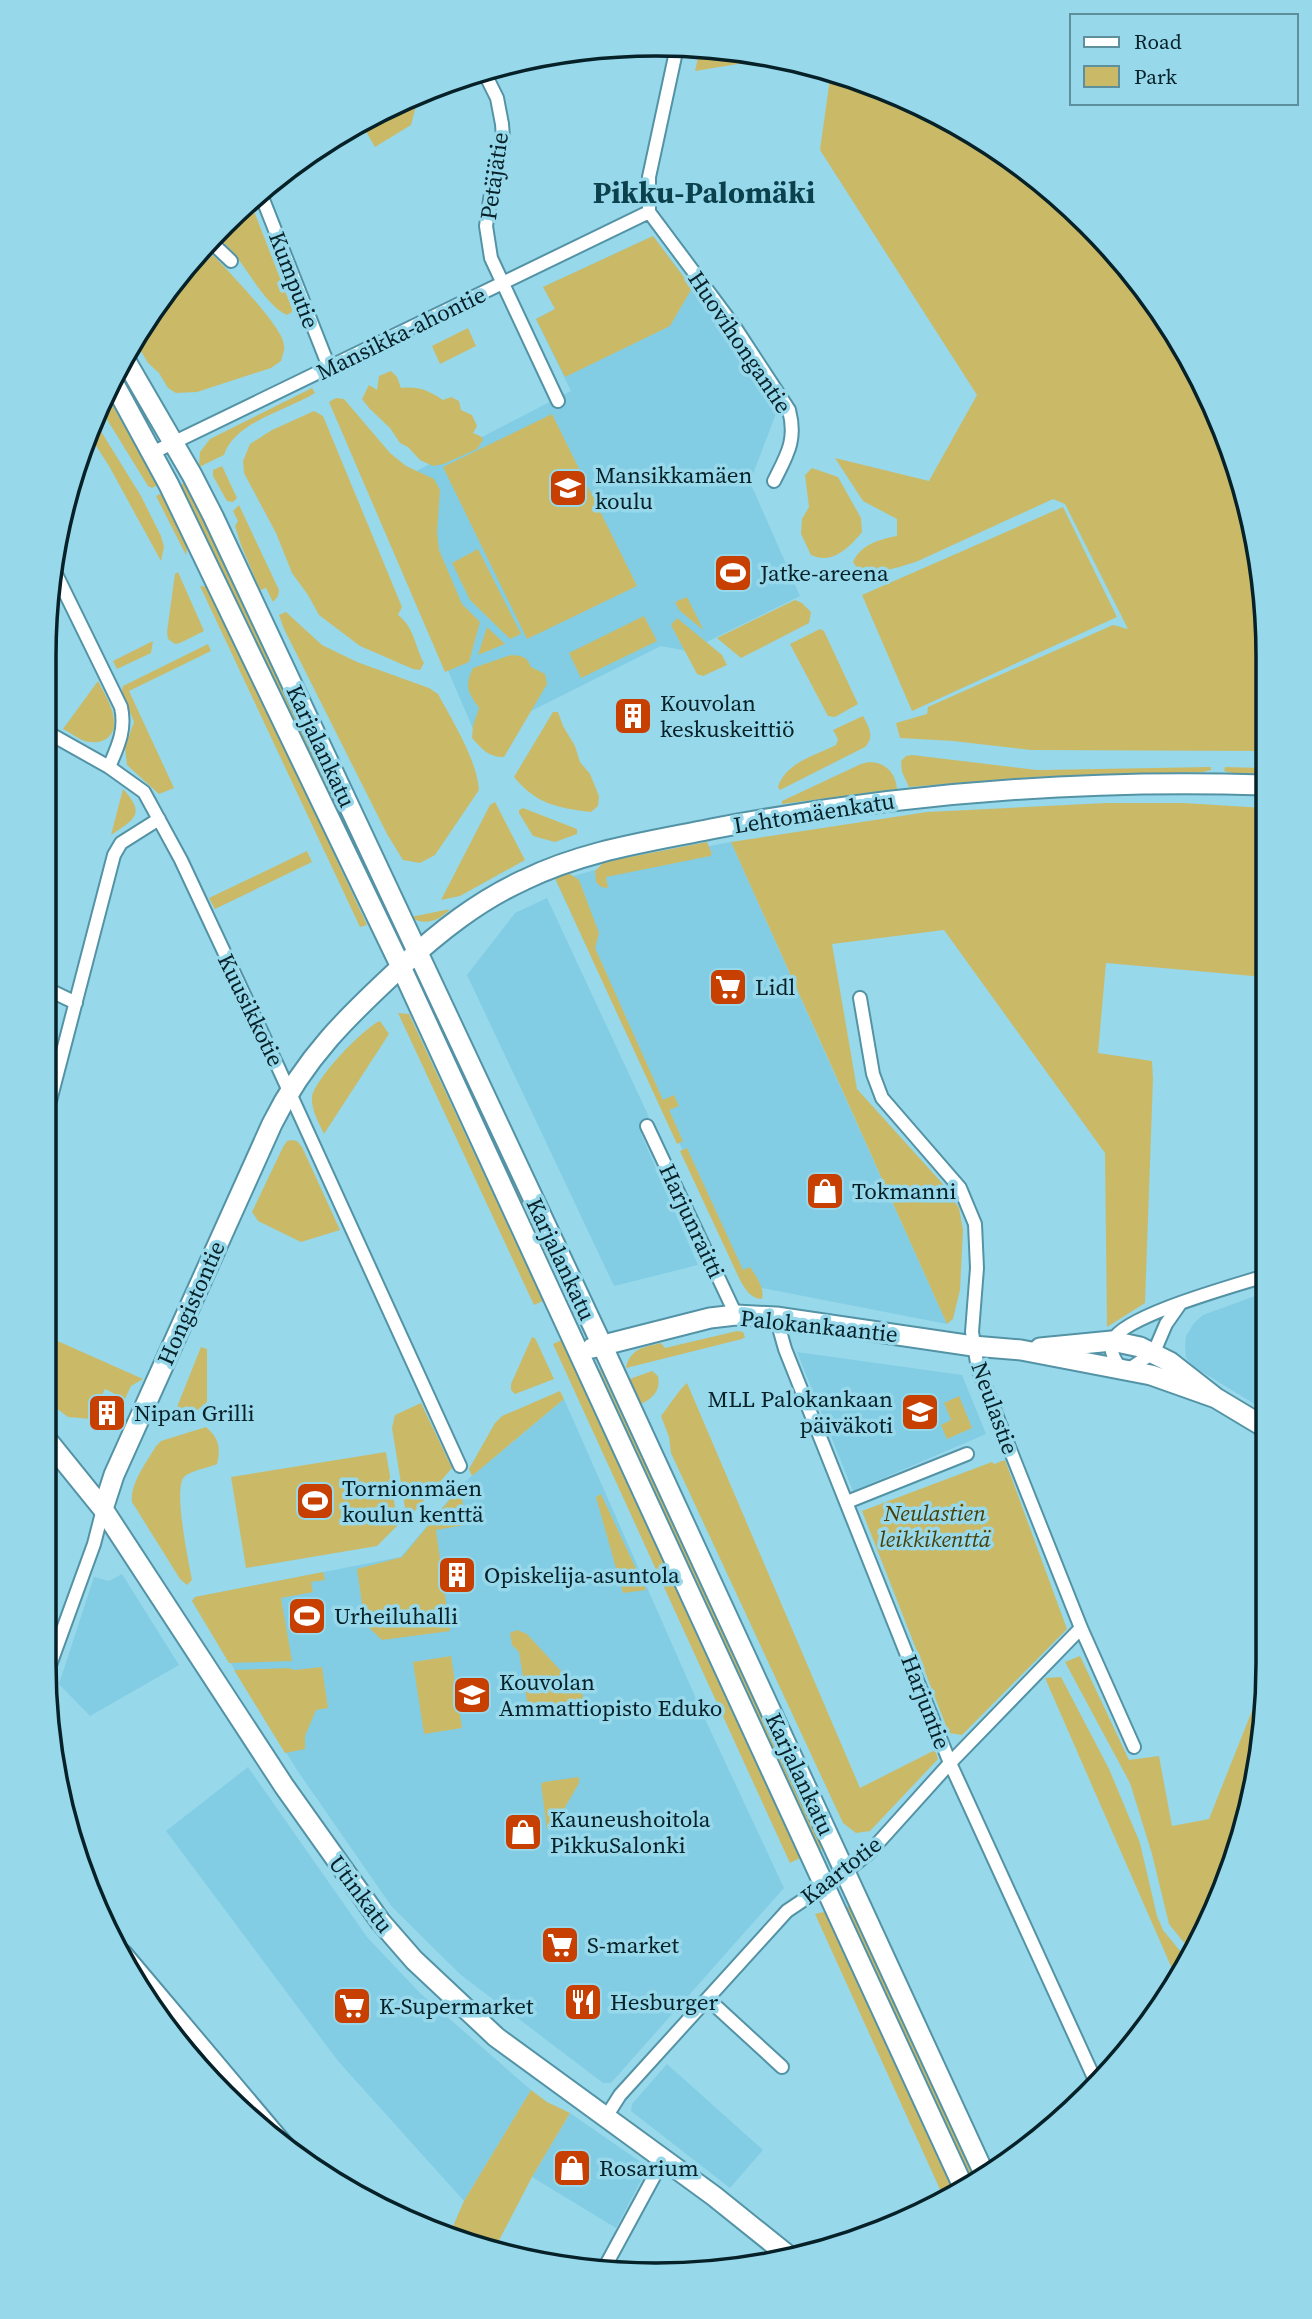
<svg xmlns="http://www.w3.org/2000/svg" width="1312" height="2319" font-family="'Source Serif 4',serif">
	<rect width="100%" height="100%" fill="#97d8eb"/>
	<path fill="#82cde4" d="M 653,236 L 704,303 L 777,411 L 750,482 L 800,596 L 688,651 L 661,646 L 477,738 L 372,494 L 571,391 L 536,319 L 555,309 L 543,287 Z
		M 731,842 L 826,1055 L 947,1324 L 746,1285 L 556,881 L 623,862 Z
		M 547,898 L 649,1117 L 641,1134 L 698,1265 L 614,1286 L 467,975 L 515,913 Z
		M 1266,1292 L 1266,1411 L 1194,1367 L 1186,1358 L 1185,1346 L 1186,1336 L 1194,1323 L 1203,1315 Z
		M 797,1352 L 962,1375 L 986,1434 L 853,1491 Z
		M 564,1399 L 705,1719 L 784,1888 L 611,2083 L 603,2083 L 461,1975 L 392,1907 L 297,1770 L 192,1601 L 195,1597 L 401,1557 L 462,1484 Z
		M 122,1574 L 179,1665 L 90,1716 L 59,1684 L 94,1577 L 109,1581 Z
		M 248,1767 L 367,1937 L 420,1993 L 531,2090 L 464,2201 L 338,2061 L 166,1831 Z
		M 667,2064 L 763,2150 L 730,2188 L 631,2111 L 632,2104 Z
		M 570,2113 L 648,2167 L 616,2228 L 532,2177 Z"/>
	<path fill="#caba68" d="M 700,48 L 736,49 L 774,58 L 695,71 Z
		M 831,71 L 853,76 L 962,126 L 1089,223 L 1165,316 L 1236,459 L 1263,576 L 1264,751 L 1031,750 L 953,741 L 900,738 L 896,723 L 927,714 L 928,707 L 1113,625 L 1128,629 L 1065,504 L 1053,499 L 918,561 C 900,567 877,575 859,571 L 853,562 C 860,545 880,539 897,536 L 897,519 L 863,501 L 835,458 L 929,481 L 977,395 L 820,150 Z
		M 411,97 L 416,106 L 411,125 L 375,147 L 361,123 L 383,112 L 382,109 L 386,107 Z
		M 250,201 L 292,309 L 292,312 L 287,315 C 266,306 247,268 231,250 C 226,245 220,239 215,234 Z
		M 653,236 L 692,288 L 670,326 L 565,377 L 536,319 L 555,309 L 543,287 Z
		M 213,255 C 227,270 283,327 284,345 C 285,350 282,357 281,361 L 271,368 L 197,392 L 176,393 L 168,388 L 159,373 L 148,363 L 134,339 L 151,315 Z
		M 468,328 L 476,346 L 440,364 L 432,346 Z
		M 391,371 L 397,377 L 401,388 C 418,386 428,390 443,400 L 451,397 L 459,401 L 461,410 L 472,415 L 477,426 L 473,433 L 482,437 L 483,440 L 477,449 L 444,464 L 433,466 L 420,460 L 408,447 L 400,443 L 390,428 L 369,408 L 362,399 L 369,385 L 377,390 L 379,376 Z
		M 312,388 L 315,393 C 288,410 234,422 224,455 L 199,467 L 200,452 L 210,439 Z
		M 106,394 L 158,485 L 152,488 L 148,486 L 100,408 Z
		M 336,398 L 344,399 L 390,453 L 406,466 L 434,479 L 440,490 L 437,532 L 439,550 L 462,604 L 480,622 L 469,662 L 445,672 L 329,402 Z
		M 314,411 L 323,416 L 402,607 L 398,615 C 415,628 414,645 424,663 L 420,670 L 413,669 L 360,646 L 319,615 L 308,595 L 292,573 L 276,533 L 244,473 L 243,461 L 250,444 L 272,430 Z
		M 552,414 L 637,586 L 527,639 L 443,467 Z
		M 94,420 L 141,496 L 161,536 L 164,547 L 161,561 L 109,466 L 88,433 Z
		M 222,466 L 237,498 L 233,502 L 227,501 L 213,476 L 213,470 Z
		M 812,468 L 838,477 L 861,518 L 862,532 C 849,548 832,565 811,555 L 801,534 L 802,519 L 809,507 L 805,475 Z
		M 186,482 L 198,504 L 363,855 L 359,857 L 336,818 L 178,486 Z
		M 162,493 L 188,544 L 186,555 L 156,496 Z
		M 239,505 L 279,590 L 278,596 L 273,602 L 266,588 L 260,590 L 241,545 L 235,526 L 238,521 L 233,511 Z
		M 1063,507 L 1117,617 L 912,711 L 862,595 Z
		M 478,549 L 521,634 L 510,639 L 470,600 L 452,563 Z
		M 178,572 L 204,631 L 180,643 L 175,644 L 168,639 L 167,632 L 175,574 Z
		M 200,586 L 210,587 L 367,925 L 360,927 Z
		M 687,597 L 703,629 L 702,629 L 679,610 L 675,602 Z
		M 795,600 L 802,603 L 811,612 L 809,623 L 741,658 L 717,638 Z
		M 286,612 L 322,645 L 357,662 L 429,688 L 438,694 C 452,720 477,760 479,790 L 435,855 L 420,863 L 403,860 L 387,834 L 284,629 L 279,615 Z
		M 644,616 L 657,641 L 581,678 L 569,653 Z
		M 677,618 L 722,655 L 727,665 L 703,676 L 697,674 L 671,625 Z
		M 487,627 L 505,644 L 478,655 Z
		M 820,629 L 824,631 L 858,704 L 835,717 L 828,716 L 790,644 Z
		M 153,641 L 151,653 L 117,669 L 113,661 Z
		M 208,644 L 211,651 L 129,691 L 174,788 L 159,794 L 127,765 L 125,747 L 134,722 L 122,691 L 123,686 Z
		M 511,655 C 522,656 527,656 531,667 L 545,674 L 547,684 L 504,757 C 488,757 482,749 472,738 L 473,726 L 479,708 C 468,692 464,687 473,668 Z
		M 98,681 C 104,693 114,708 114,722 C 115,740 97,746 82,740 C 76,737 69,732 63,729 Z
		M 553,712 L 558,712 L 563,726 L 575,746 L 580,762 L 590,774 L 599,796 L 598,806 L 591,812 C 558,808 536,804 514,777 Z
		M 863,716 C 869,727 875,737 865,747 L 780,790 L 778,787 C 785,763 816,755 836,745 L 838,739 L 833,730 Z
		M 912,755 L 1037,770 L 1211,767 L 1211,770 L 1203,772 L 1035,777 L 909,787 L 902,772 L 901,761 L 906,756 Z
		M 869,762 C 885,762 896,773 897,789 L 782,804 L 782,801 L 861,764 Z
		M 1225,767 L 1264,768 L 1264,775 L 1237,774 L 1224,771 Z
		M 123,789 C 146,814 135,819 111,835 Z
		M 495,802 L 525,860 L 460,896 L 441,900 L 490,805 Z
		M 1106,803 L 1184,803 L 1264,808 L 1264,977 L 1106,963 L 1098,1053 L 1152,1061 L 1153,1079 L 1145,1303 L 1107,1327 L 1105,1153 L 944,930 L 832,944 L 857,1089 L 942,1183 L 959,1208 L 963,1230 L 960,1290 L 953,1319 L 947,1324 L 731,842 L 927,812 Z
		M 523,808 L 577,829 L 577,834 L 555,842 L 533,836 L 519,813 L 519,810 Z
		M 707,842 L 712,854 L 710,856 L 606,877 L 608,888 L 601,887 L 596,882 L 595,871 L 604,862 Z
		M 307,851 L 312,862 L 215,909 L 209,898 Z
		M 563,873 L 570,874 L 579,880 L 599,933 L 595,948 L 663,1100 L 674,1095 L 679,1106 L 669,1110 L 683,1141 L 677,1144 L 554,876 Z
		M 450,909 C 440,920 425,927 411,917 Z
		M 398,1013 L 409,1014 L 543,1301 L 534,1305 Z
		M 380,1021 L 389,1034 L 324,1134 C 319,1123 311,1110 312,1097 C 314,1080 363,1028 380,1021 Z
		M 454,1065 L 471,1091 L 551,1259 L 548,1261 L 520,1211 Z
		M 292,1140 L 297,1141 L 302,1147 L 340,1230 L 301,1242 L 258,1221 L 252,1212 L 283,1147 L 287,1141 Z
		M 687,1148 L 743,1270 L 750,1267 C 756,1276 765,1288 762,1299 C 751,1299 745,1289 740,1280 L 680,1151 Z
		M 737,1331 L 743,1332 L 745,1337 L 742,1339 L 626,1368 C 630,1348 645,1347 661,1343 L 665,1348 Z
		M 44,1335 L 143,1379 L 131,1386 L 125,1399 L 105,1389 L 91,1419 L 68,1417 L 44,1399 Z
		M 532,1337 L 535,1338 L 554,1379 L 515,1394 L 511,1390 L 511,1384 Z
		M 562,1340 L 800,1858 L 790,1863 L 553,1344 Z
		M 201,1347 L 207,1349 L 207,1402 L 195,1412 L 171,1422 Z
		M 600,1369 L 825,1847 L 816,1852 L 597,1371 Z
		M 652,1371 L 658,1376 C 661,1392 652,1399 639,1405 L 627,1380 Z
		M 687,1383 L 860,1788 L 935,1750 L 938,1759 L 870,1831 L 856,1833 L 843,1823 L 671,1453 L 669,1437 L 661,1416 C 670,1405 676,1393 687,1383 Z
		M 560,1391 L 564,1399 L 472,1476 L 469,1469 L 495,1423 L 502,1416 Z
		M 959,1396 L 972,1428 L 947,1439 L 941,1425 L 951,1420 L 944,1403 Z
		M 421,1403 L 452,1468 L 407,1520 L 392,1428 L 395,1415 Z
		M 206,1427 C 219,1438 221,1448 217,1464 C 208,1468 193,1470 185,1476 C 172,1485 189,1563 192,1580 L 187,1585 L 180,1579 L 132,1502 C 130,1483 147,1462 156,1446 L 161,1441 Z
		M 386,1452 L 398,1525 L 377,1546 L 246,1568 L 231,1477 Z
		M 1005,1460 L 1067,1629 L 962,1735 L 949,1733 L 862,1511 L 992,1462 L 994,1464 Z
		M 461,1486 L 465,1525 L 436,1530 L 450,1631 L 382,1640 L 365,1624 L 357,1569 L 402,1557 Z
		M 601,1494 L 646,1590 L 623,1593 L 596,1497 Z
		M 323,1572 L 325,1580 L 311,1582 L 313,1592 L 281,1598 L 292,1661 L 229,1663 L 192,1601 L 195,1597 Z
		M 517,1630 L 527,1634 L 583,1695 L 583,1704 L 535,1713 L 528,1707 L 519,1652 L 512,1645 L 510,1633 Z
		M 451,1656 L 462,1728 L 424,1734 L 413,1662 Z
		M 1080,1656 L 1129,1760 L 1159,1756 L 1172,1826 L 1209,1819 L 1267,1673 L 1267,1703 L 1236,1859 L 1193,1954 L 1169,1924 L 1152,1854 L 1130,1783 L 1065,1662 Z
		M 322,1667 L 328,1708 L 316,1710 L 305,1736 L 305,1749 L 285,1753 L 234,1670 L 289,1668 L 294,1670 Z
		M 1061,1677 L 1109,1769 L 1140,1843 L 1157,1916 L 1163,1930 L 1189,1962 L 1177,1980 L 1045,1678 Z
		M 579,1777 L 579,1783 L 553,1828 L 547,1829 L 541,1784 L 544,1782 Z
		M 851,1905 L 976,2175 L 969,2180 L 842,1909 Z
		M 828,1911 L 955,2189 L 943,2196 L 815,1914 Z
		M 531,2090 L 547,2102 L 570,2113 L 532,2177 L 493,2252 L 450,2233 L 464,2201 Z"/>
	<g fill="none" stroke-linecap="round" stroke-linejoin="round">
		<defs>
			<path id="street" d="M 483,70 L 497,98 L 502,124 L 503,138 L 494,174 L 486,226 L 491,258 L 558,401
				M 260,192 L 329,367
				M 649,212 L 734,326 L 789,410 C 797,440 787,455 774,481
				M 649,212 L 649,177 L 677,47
				M 209,240 L 231,261
				M 152,453 L 649,212
				M 54,570 L 121,707 C 126,730 118,746 109,767 L 144,792 L 181,860 L 278,1067 L 460,1466
				M 45,731 L 109,767
				M 45,988 L 76,1003
				M 860,998 L 873,1074 L 882,1098 L 960,1188 L 975,1224 L 977,1268 L 972,1332 L 978,1369 L 1081,1628 L 1134,1747
				M 44,1124 L 114,855 L 121,843 L 159,819
				M 647,1126 L 736,1315
				M 776,1317 L 785,1349 L 950,1763 L 1095,2080
				M 1121,1369 C 1115,1361 1108,1350 1113,1340 C 1125,1315 1237,1285 1265,1276
				M 1128,1370 L 1154,1352 L 1166,1324 L 1180,1304
				M 847,1502 L 967,1454
				M 46,1676 L 94,1544 L 103,1509
				M 125,1952 L 292,2150
				M 708,1999 L 782,2067
				M 606,2117 L 620,2095 L 787,1911 L 845,1872 L 869,1853 L 950,1763 L 1081,1628
				M 606,2265 L 663,2160"/>
			<path id="secondary" d="M 123,356 L 192,475 L 213,516 L 602,1345 L 983,2171
				M 112,380 L 169,485 L 401,967 L 962,2184
				M 592,1348 L 710,1318 L 736,1315 L 776,1317 L 973,1346 L 1021,1350 L 1151,1375 L 1216,1398
				M 1040,1348 L 1112,1341 L 1140,1347 L 1170,1362 L 1216,1398 L 1266,1428
				M 44,1436 L 103,1509 L 284,1786 L 380,1921 L 414,1960 L 496,2037 L 714,2196 L 785,2253
				M 103,1509 L 114,1475 L 272,1124 C 305,1057 348,1016 402,966 C 439,932 478,901 524,880 C 583,851 647,842 711,829 C 894,794 1078,779 1264,785"/>
		</defs>
		<use href="#street" stroke="#5393a5" stroke-width="16"/>
		<use href="#secondary" stroke="#5393a5" stroke-width="23"/>
		<use href="#street" stroke="#fff" stroke-width="12"/>
		<use href="#secondary" stroke="#fff" stroke-width="19"/>
	</g>
	<defs>
		<symbol id="school-square" viewBox="-11 -11 22 22"><rect x="-9" y="-9" width="18" height="18" rx="4" fill="#c74002" stroke="#97d8eb"/><path d="M0-5L7-2L0 1L-7-2ZM-4 1L0 2.5L4 1V4Q0 6-4 4Z" fill="#fff"/></symbol>
		<symbol id="stadium-square" viewBox="-11 -11 22 22"><rect x="-9" y="-9" width="18" height="18" rx="4" fill="#c74002" stroke="#97d8eb"/><path d="M0-5a6.5 5 0 1 0 0 10a6.5 5 0 1 0 0-10ZM-3.5-1.8h7v3.6h-7Z" fill="#fff"/></symbol>
		<symbol id="building-square" viewBox="-11 -11 22 22"><rect x="-9" y="-9" width="18" height="18" rx="4" fill="#c74002" stroke="#97d8eb"/><path d="M-4-6H4V6H1V3H-1V6H-4ZM-2.5-4.3h1.7v1.8h-1.7ZM.8-4.3h1.7v1.8H.8ZM-2.5-1h1.7V.8h-1.7ZM.8-1h1.7V.8H.8Z" fill="#fff"/></symbol>
		<symbol id="supermarket-square" viewBox="-11 -11 22 22"><rect x="-9" y="-9" width="18" height="18" rx="4" fill="#c74002" stroke="#97d8eb"/><path d="M-6-5.5h2.5l.6 2H6L4.5 2H-2.5L-4.4-4H-6ZM-1.5 3.2a1.3 1.3 0 1 0 .1 0ZM3 3.2a1.3 1.3 0 1 0 .1 0Z" fill="#fff"/></symbol>
		<symbol id="shop-square" viewBox="-11 -11 22 22"><rect x="-9" y="-9" width="18" height="18" rx="4" fill="#c74002" stroke="#97d8eb"/><path d="M-5-2.5h2.3a2.7 3.5 0 0 1 5.4 0H5L5.5 6h-11ZM-1.5-2.5h3a1.5 2.3 0 0 0-3 0Z" fill="#fff"/></symbol>
		<symbol id="restaurant-square" viewBox="-11 -11 22 22"><rect x="-9" y="-9" width="18" height="18" rx="4" fill="#c74002" stroke="#97d8eb"/><path d="M-5-6h1v4h1v-4h1v4h1v-4h1v5L-1.5 .5V6h-2V.5L-5-1ZM5-6V6H3V1.5H1.5Q1.5-4 5-6Z" fill="#fff"/></symbol>
	</defs>
	<g fill-rule="evenodd">
		<use href="#school-square" x="546" y="466" width="44" height="44"/>
		<use href="#stadium-square" x="711" y="551" width="44" height="44"/>
		<use href="#building-square" x="611" y="694" width="44" height="44"/>
		<use href="#supermarket-square" x="706" y="965" width="44" height="44"/>
		<use href="#shop-square" x="803" y="1169" width="44" height="44"/>
		<use href="#school-square" x="898" y="1390" width="44" height="44"/>
		<use href="#building-square" x="85" y="1391" width="44" height="44"/>
		<use href="#stadium-square" x="293" y="1479" width="44" height="44"/>
		<use href="#building-square" x="435" y="1553" width="44" height="44"/>
		<use href="#stadium-square" x="285" y="1594" width="44" height="44"/>
		<use href="#school-square" x="450" y="1673" width="44" height="44"/>
		<use href="#shop-square" x="501" y="1810" width="44" height="44"/>
		<use href="#supermarket-square" x="538" y="1923" width="44" height="44"/>
		<use href="#restaurant-square" x="561" y="1980" width="44" height="44"/>
		<use href="#supermarket-square" x="330" y="1984" width="44" height="44"/>
		<use href="#shop-square" x="550" y="2146" width="44" height="44"/>
	</g>
	<g text-anchor="middle" dominant-baseline="central" stroke-width="7" stroke-linejoin="round" paint-order="stroke">
		<g font-size="23" fill="#062128" stroke="#97d8eb">
			<text transform="translate(494 176) rotate(-82)">Petäjätie</text>
			<text transform="translate(294 280) rotate(69)">Kumputie</text>
			<text transform="translate(401 333) rotate(-26)">Mansikka-ahontie</text>
			<text transform="translate(740 342) rotate(56)">Huovihongantie</text>
			<text transform="translate(321 746) rotate(65)">Karjalankatu</text>
			<text transform="translate(814 813) rotate(-9)">Lehtomäenkatu</text>
			<text transform="translate(251 1010) rotate(64)">Kuusikkotie</text>
			<text transform="translate(692 1221) rotate(65)">Harjunraitti</text>
			<text transform="translate(561 1259) rotate(65)">Karjalankatu</text>
			<text transform="translate(191 1303) rotate(-66)">Hongistontie</text>
			<text transform="translate(819 1326) rotate(6)">Palokankaantie</text>
			<text transform="translate(995 1408) rotate(70)">Neulastie</text>
			<text transform="translate(926 1702) rotate(69)">Harjuntie</text>
			<text transform="translate(800 1774) rotate(65)">Karjalankatu</text>
			<text transform="translate(841 1870) rotate(-38)">Kaartotie</text>
			<text transform="translate(361 1894) rotate(53)">Utinkatu</text>
		</g>
		<g font-size="23" fill="#062128" stroke="#97d8eb" text-anchor="start">
			<text x="595" y="475">Mansikkamäen<tspan x="595" dy="26">koulu</tspan></text>
			<text x="760" y="573">Jatke-areena</text>
			<text x="660" y="703">Kouvolan<tspan x="660" dy="26">keskuskeittiö</tspan></text>
			<text x="755" y="987">Lidl</text>
			<text x="852" y="1191">Tokmanni</text>
			<text x="893" y="1399" text-anchor="end">MLL Palokankaan<tspan x="893" dy="26">päiväkoti</tspan></text>
			<text x="134" y="1413">Nipan Grilli</text>
			<text x="342" y="1488">Tornionmäen<tspan x="342" dy="26">koulun kenttä</tspan></text>
			<text x="484" y="1575">Opiskelija-asuntola</text>
			<text x="334" y="1616">Urheiluhalli</text>
			<text x="499" y="1682">Kouvolan<tspan x="499" dy="26">Ammattiopisto Eduko</tspan></text>
			<text x="550" y="1819">Kauneushoitola<tspan x="550" dy="26">PikkuSalonki</tspan></text>
			<text x="587" y="1945">S-market</text>
			<text x="610" y="2002">Hesburger</text>
			<text x="379" y="2006">K-Supermarket</text>
			<text x="599" y="2168">Rosarium</text>
		</g>
		<g font-size="23" font-style="italic" fill="#493f05" stroke="#97d8eb">
			<text x="935" y="1513">Neulastien<tspan x="935" dy="26">leikkikenttä</tspan></text>
		</g>
		<g font-size="30" font-weight="bold" fill="#0b404d" stroke="#97d8eb">
			<text x="704" y="192">Pikku-Palomäki</text>
		</g>
	</g>
	<path d="M0 0H1312V2319H0ZM656 56H656A600 600 0 0 1 1256 656V1663A600 600 0 0 1 656 2263H656A600 600 0 0 1 56 1663V656A600 600 0 0 1 656 56Z" fill="#97d8eb" fill-rule="evenodd"/>
	<path fill="none" stroke="#062128" stroke-width="3.5" d="M656 56H656A600 600 0 0 1 1256 656V1663A600 600 0 0 1 656 2263H656A600 600 0 0 1 56 1663V656A600 600 0 0 1 656 56Z"/>
	<rect x="1070" y="14" width="228" height="91" fill="#97d8eb" stroke="#5d8f9d" stroke-width="2"/>
	<rect x="1084" y="37" width="35" height="10" fill="#ffffff" stroke="#5d8f9d" stroke-width="2"/>
	<text x="1134" y="49" font-size="21" fill="#062128">Road</text>
	<rect x="1084" y="66" width="35" height="21" fill="#caba68" stroke="#5d8f9d" stroke-width="2"/>
	<text x="1134" y="84" font-size="21" fill="#062128">Park</text>
</svg>
